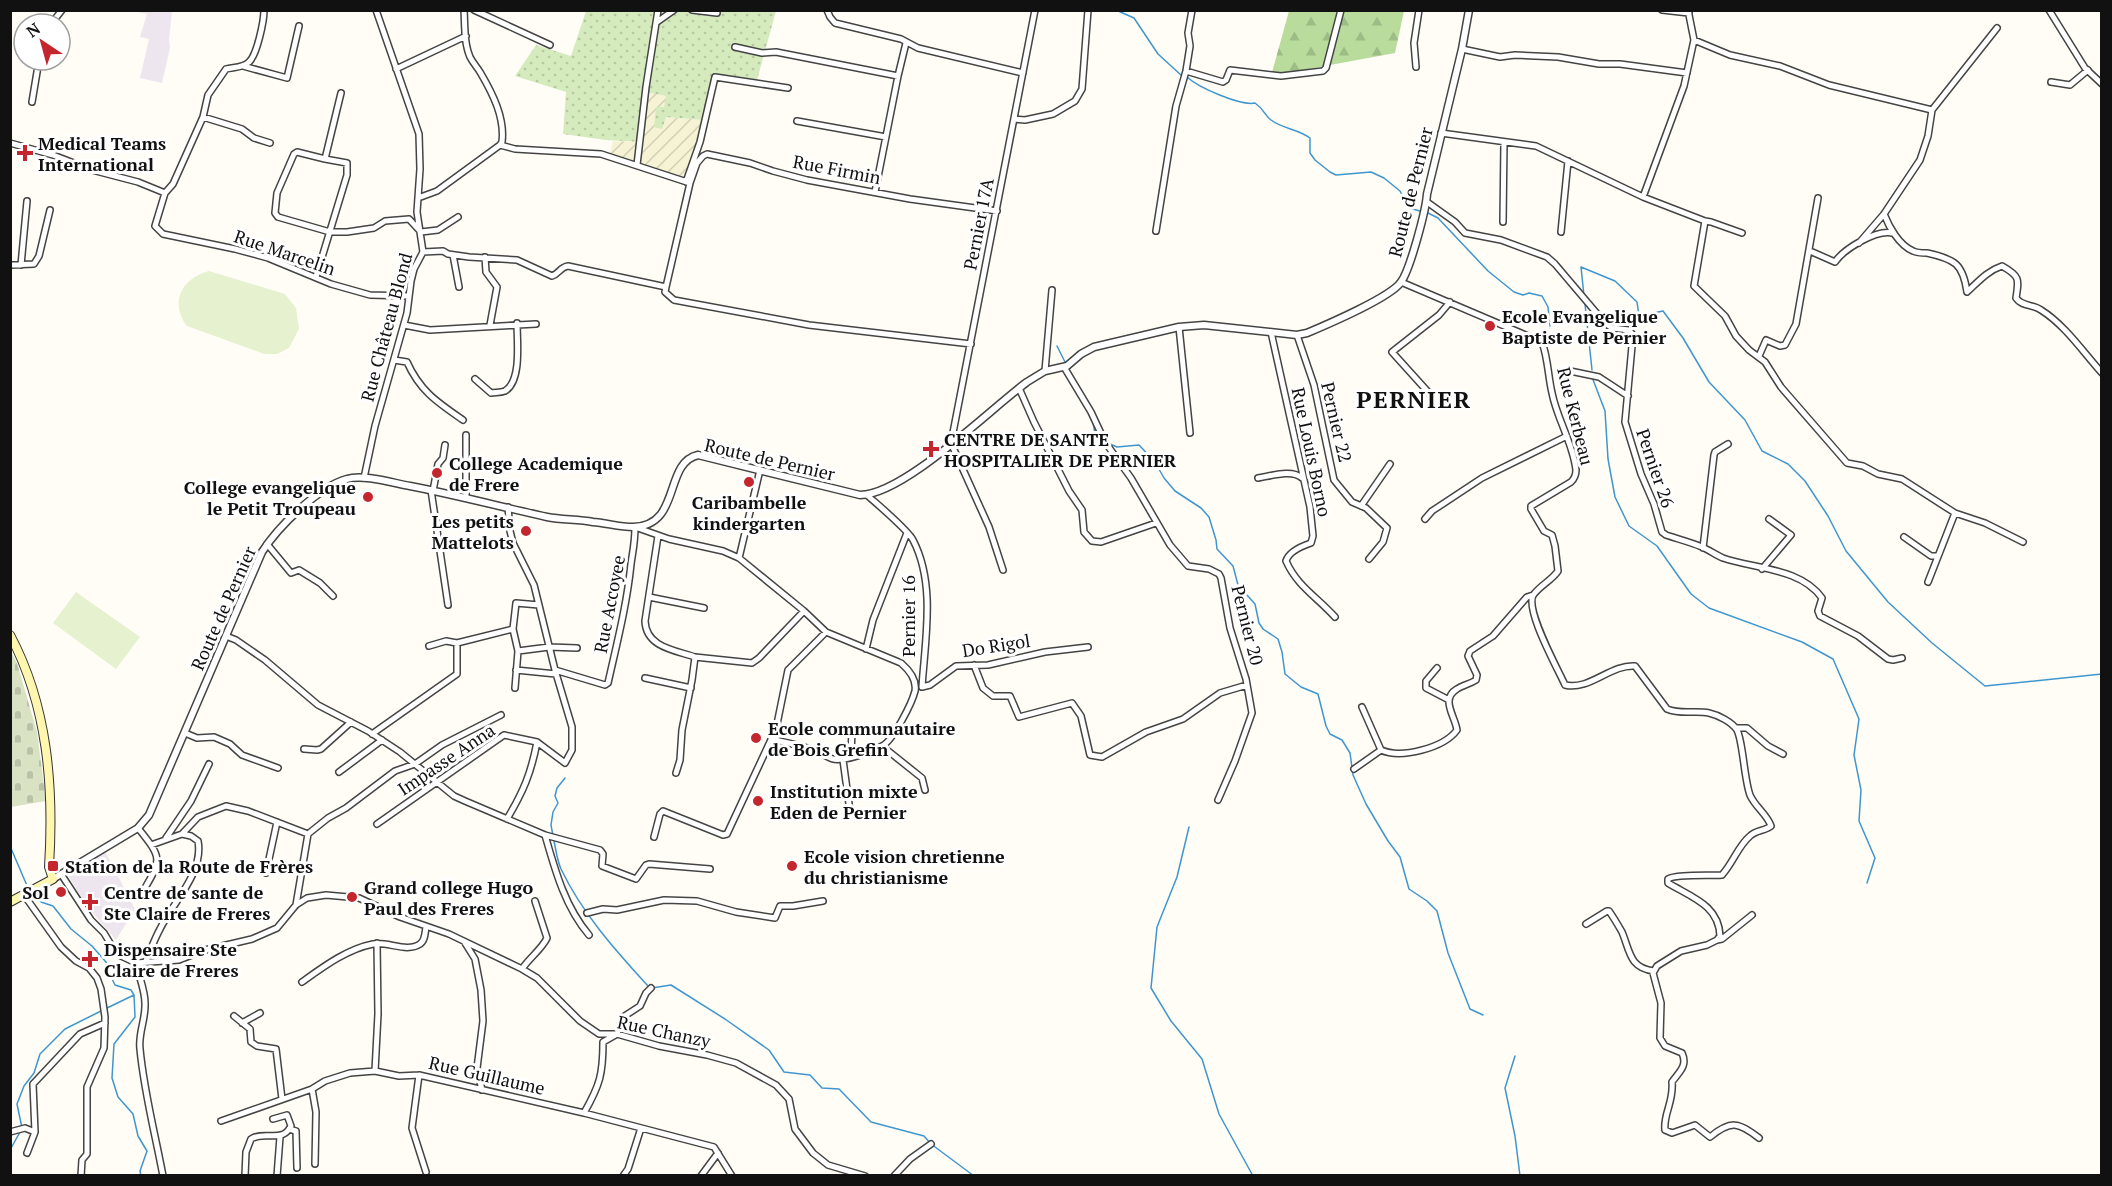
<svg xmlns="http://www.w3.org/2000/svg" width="2112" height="1186" font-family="'PT Serif',serif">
	<defs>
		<pattern id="farmland-furrows" width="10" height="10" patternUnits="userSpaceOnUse" patternTransform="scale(1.5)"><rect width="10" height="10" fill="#f6f3d4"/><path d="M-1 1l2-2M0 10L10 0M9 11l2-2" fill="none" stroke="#d2cfb5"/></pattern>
		<pattern id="grass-dots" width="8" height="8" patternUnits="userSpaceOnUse" patternTransform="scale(1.5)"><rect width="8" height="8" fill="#d5ebbd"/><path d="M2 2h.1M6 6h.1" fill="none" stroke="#b6c8a1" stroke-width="1.8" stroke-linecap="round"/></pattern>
		<pattern id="forest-firs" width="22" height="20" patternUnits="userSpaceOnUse" patternTransform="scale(1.5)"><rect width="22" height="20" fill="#b9dc9c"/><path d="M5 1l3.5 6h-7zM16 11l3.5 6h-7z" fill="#9ebc85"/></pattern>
		<pattern id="cemetery-stones" width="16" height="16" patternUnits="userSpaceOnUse" patternTransform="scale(1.5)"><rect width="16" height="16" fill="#d9e3c4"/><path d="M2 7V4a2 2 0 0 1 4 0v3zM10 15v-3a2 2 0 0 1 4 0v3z" fill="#b9c2a7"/></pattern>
	</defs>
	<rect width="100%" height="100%" fill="#fffdf5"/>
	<path fill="#eee6ef" d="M 132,11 L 172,11 L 169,40 L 170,48 L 162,83 L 140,78 L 149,39 L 140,37 L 147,14 Z
		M 104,849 L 135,909 L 116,940 L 86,905 L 66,872 Z"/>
	<path fill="url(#farmland-furrows)" d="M 645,92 L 666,96 L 666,117 L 703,120 L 685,178 L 610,153 L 613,141 L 642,142 Z"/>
	<path fill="url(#grass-dots)" d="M 586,11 L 776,11 L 756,84 L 713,74 L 709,98 L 703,120 L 666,117 L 662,129 L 654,127 L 656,107 L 664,107 L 666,96 L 645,92 L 643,100 L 642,142 L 606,140 L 563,134 L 566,92 L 515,76 L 536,45 L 571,56 Z"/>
	<path fill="url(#forest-firs)" d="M 1289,11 L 1404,11 L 1395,53 L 1271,76 Z"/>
	<path fill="url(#cemetery-stones)" d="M 11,652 L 17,663 L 37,732 L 46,801 L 11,807 Z"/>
	<path fill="#e6f2cf" d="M 209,271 L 285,294 L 296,308 L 299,329 L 289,348 L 277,354 L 264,354 L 187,326 C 169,302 182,278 209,271 Z
		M 76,592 L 140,637 L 116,669 L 53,623 Z"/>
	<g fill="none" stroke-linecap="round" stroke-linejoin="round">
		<path stroke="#3f96cf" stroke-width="1.5" d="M 1116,10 L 1134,18 L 1158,54 L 1182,76
			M 1187,77 C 1199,88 1241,106 1255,103 C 1265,110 1265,116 1271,120 C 1283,129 1298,129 1310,138 L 1310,153 L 1315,160 L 1330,172 L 1336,175 L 1371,172 L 1384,178 L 1400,191 L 1409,208 L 1420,211
			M 1428,213 L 1438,218 L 1488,271 L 1514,292 L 1523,295 L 1529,293 L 1542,296 L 1548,307 L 1550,326
			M 1584,296 L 1581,267 L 1615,281 L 1637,302 L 1639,316 L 1663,311 L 1683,338 L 1709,382 L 1745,420 L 1762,451 L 1788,464 L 1805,481 L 1828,516 L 1846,551 L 1888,602 L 1932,643 L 1985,686 L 2102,674
			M 1585,304 L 1592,370
			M 1057,346 L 1066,364
			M 1068,368 L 1085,398
			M 1592,377 L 1605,411 L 1608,459 L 1615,497 L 1629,526 L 1657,546 L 1691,594 L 1709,608 L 1802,642 L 1833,659 L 1859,719 L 1854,755 L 1861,790 L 1859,821 L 1875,858 L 1867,883
			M 1093,422 L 1095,434 L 1101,438
			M 1110,444 L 1117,447 L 1139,445 L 1155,462 L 1164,478 L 1175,491 L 1201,508 L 1209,517 L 1216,540 L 1217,549 L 1233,566 L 1238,585 L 1255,604 L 1259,623 L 1263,629 L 1278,639 L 1282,652 L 1285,674 L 1301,687 L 1318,694 L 1326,726 L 1330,734 L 1342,740 L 1350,753 L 1353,775 L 1366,804 L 1388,841 L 1400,857 L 1409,889 L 1427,901 L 1437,911 L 1448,953 L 1470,1009 L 1483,1015
			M 1189,827 L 1177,877 L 1157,927 L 1151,988 L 1171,1021 L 1202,1059 L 1219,1114 L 1253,1176
			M 553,836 L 551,825 L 553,812 L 558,803 L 555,796 L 557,788 L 565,778
			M 554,841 C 556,850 557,860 561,869 C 582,913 615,950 648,986
			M 10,846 L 28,888
			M 33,895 L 41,902 L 53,906 L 71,929 L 92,946 L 112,969 L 114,973 L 112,979 L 115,985 L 131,990 L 134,995 L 135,1017 L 114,1044 L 112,1078 L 118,1097 L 133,1114 L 138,1136 L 147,1151 L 140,1171 L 141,1176
			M 652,988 L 671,985 L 725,1019 L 769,1050 L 784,1072 L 810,1075 L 822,1088 L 839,1089 L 871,1122 L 924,1136 L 931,1144 L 974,1176
			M 107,1008 L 134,995
			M 1515,1056 L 1505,1088 L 1515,1136 L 1520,1176
			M 22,1128 L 17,1104 L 24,1086 L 34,1073 L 40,1054 L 65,1029 L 103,1010
			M 10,1150 L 20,1132
			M 10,1158 L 11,1176"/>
		<defs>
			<path id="minor" d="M 264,10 C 264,21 257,55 249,62 C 243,68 233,67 226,69 L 208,95 L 203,117 L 173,184 L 165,193 L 155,226 L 163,234 L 235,249 L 268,258 L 331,284 L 370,295 L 409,296
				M 464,10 C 465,26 464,43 470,57 C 473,63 477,67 480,72 C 493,94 505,118 502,142 L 500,145
				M 474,10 L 550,45
				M 692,10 L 717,13
				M 827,10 L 830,17 L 835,23 L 901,39 L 918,48 L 1023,73
				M 1662,10 L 1689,13
				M 1688,10 L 1694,40 L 1684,86 L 1643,197 L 1705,221 L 1694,286 L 1725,316 L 1736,336 L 1749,350 L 1765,362 L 1781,387 L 1847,463 L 1863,466 L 1878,474 L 1902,479 L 1955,513 L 1985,523 L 2023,542
				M 2049,10 L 2085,68 L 2102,84
				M 657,22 L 674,10
				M 51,24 L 62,10
				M 1694,40 L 1730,55 L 1780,66 L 1829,85 L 1932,110
				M 735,47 L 762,53 L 776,52 L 898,76
				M 1462,49 L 1500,57 L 1515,55 L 1558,57 L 1599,64 L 1620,64 L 1687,73
				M 243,66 L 287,78 L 299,26
				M 1416,67 L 1414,43 L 1419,10
				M 396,69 L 466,36
				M 1186,71 L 1223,82 L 1226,80 L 1230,70 L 1281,76 L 1323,71 L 1326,68 L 1341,10
				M 2051,82 L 2070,85 L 2088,70
				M 32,102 L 39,60
				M 203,117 L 242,129 L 254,138 L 270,143
				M 1014,119 L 1025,120 L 1053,114 L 1075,101 L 1082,89 L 1088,10
				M 797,121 L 886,137
				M 1441,133 L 1536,146 L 1643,197
				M 10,143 L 53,155 L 92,170 L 138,182 L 165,193
				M 325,159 L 297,152 L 294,154 L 277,193 L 275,213 L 278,217 L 330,232 L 347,232 L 374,228 L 385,221 L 409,219 L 421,232 L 438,230 L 458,217
				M 637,165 L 646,87 L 658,10
				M 686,182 L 700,142 L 715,77 L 788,88
				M 875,192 L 898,76 L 906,43
				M 418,198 L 437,191 L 500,145 L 515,149 L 601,154 L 690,183
				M 1427,202 L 1455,222 L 1465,233 L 1501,240 L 1547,257 L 1555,264 L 1605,323 L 1612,328 L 1629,330 L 1633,335 L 1625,422 L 1641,474 L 1654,504 L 1662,532 L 1666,535 C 1678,539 1690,542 1702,547 C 1709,550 1716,555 1723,558 C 1755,569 1801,568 1822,598 L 1818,611 L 1820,616 L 1858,636 L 1888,659 L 1893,660 L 1902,658
				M 1884,214 C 1889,227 1899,245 1913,251 C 1917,253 1923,253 1927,253 C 1955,259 1963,264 1967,292 C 1978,282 1987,271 2002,266 C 2020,276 2019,279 2016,298 C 2022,307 2033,304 2041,310 C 2065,325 2083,352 2102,373
				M 1705,221 L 1711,222 L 1742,233
				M 1503,222 L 1504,142
				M 1156,231 L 1176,106 L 1186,71 L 1190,46 L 1188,33 L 1192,10
				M 1561,232 L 1568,161
				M 1859,243 L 1884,214 L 1920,160 L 1928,136 L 1932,110 L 1997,28
				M 1810,251 L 1835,262 C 1844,249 1876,229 1893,233
				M 423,252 L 443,251 L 448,254 L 469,257 L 517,260 L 552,276 C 559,274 560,267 568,266 L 666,287
				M 453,255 L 459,287
				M 485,257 L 486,272 L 497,287 L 490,325
				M 10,265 L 34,264 L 39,256 L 50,210
				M 21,265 L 27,201
				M 316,277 L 347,175 L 347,163 L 325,159 L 341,93
				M 1401,282 L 1542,342 C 1548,358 1548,376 1552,393 C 1557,419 1573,443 1576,470 C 1576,475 1575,478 1571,482 L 1531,506 L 1531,509 L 1544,531 L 1552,535 L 1555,546 L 1558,571 C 1552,580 1541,585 1534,594 C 1523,607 1558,669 1565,685 C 1589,691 1611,664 1635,666 L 1667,709 C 1681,715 1695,710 1709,713 C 1718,715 1732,722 1737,730 C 1743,741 1744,779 1750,795 C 1755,807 1767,814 1771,826 C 1765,831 1756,830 1750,836 C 1738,846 1733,863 1722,875 C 1710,876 1675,874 1668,879 L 1668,883 C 1691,897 1719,905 1720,936 L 1717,940 L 1707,945 L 1681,951 L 1657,966 L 1653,973 L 1661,1003 L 1660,1038 L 1665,1046 L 1682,1053 C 1688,1066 1679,1072 1672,1082 C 1674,1102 1663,1114 1665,1130 L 1672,1133 L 1695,1125 L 1710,1137 C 1731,1120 1738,1122 1759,1138
				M 404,325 L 430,330 L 536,324
				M 1179,327 L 1190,433
				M 1271,332 L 1310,507 L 1313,536 L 1311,543 C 1302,546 1289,551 1286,561 C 1297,586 1317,597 1335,617
				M 1297,335 L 1314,385 L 1334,480 L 1352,502 L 1366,508 L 1387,528 L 1383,542 L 1369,559
				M 971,344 L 809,325 L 674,300 L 665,292 L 666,287 L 690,183 L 697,163 L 703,156 L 707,154 L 750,163 L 773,171 L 807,180 L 910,199 L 997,211
				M 1759,356 L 1766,340 L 1780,346 L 1785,345 L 1796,324 L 1818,198
				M 394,360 L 407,362 C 420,391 437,402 463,420
				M 1064,367 L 1091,412 L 1105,442 L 1131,478 L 1170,545 L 1188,566 L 1209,569 L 1219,574 L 1221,578 L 1230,628 L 1246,679 L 1252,713 L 1235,761 L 1218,800
				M 1045,371 L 1052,290
				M 1570,371 L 1599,377 L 1628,396
				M 475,379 L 491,393 C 495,392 500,393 505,391 C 522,381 517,341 517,323
				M 1019,388 L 1034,422 L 1069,491 L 1082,510 L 1084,532 L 1092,541 L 1101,542 L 1156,523
				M 1429,393 L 1392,352 L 1439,315 L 1450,302
				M 364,478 L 375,426 L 407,313 L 411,281 L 414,269 L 423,252 L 417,212 L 420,169 L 419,134 L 376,10
				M 1258,478 C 1271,476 1292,469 1302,478
				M 431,490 L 448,605
				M 433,491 L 438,464 L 443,458 L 445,445
				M 867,495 C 877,504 908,530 913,540 C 936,584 925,640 922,687
				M 466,498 L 466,435
				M 1361,506 L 1390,464
				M 1425,519 L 1432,511 L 1482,478 L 1567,436
				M 658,536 L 645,621 C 646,647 674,650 695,657
				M 1904,537 L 1931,556 L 1938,556
				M 267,544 L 291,573 L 299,570 L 320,583 L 333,596
				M 1703,548 L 1714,455 L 1715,452 L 1728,444
				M 739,558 L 760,470
				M 1762,569 L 1791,535 L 1769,519
				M 1003,570 L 989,527 L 951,443 L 1035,10
				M 1928,582 L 1955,513
				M 649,597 L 704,608
				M 226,636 L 236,640 L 265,660 L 318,705 L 368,731 L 400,752 L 454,796 L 465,801 L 545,835 L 600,850 L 603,854 L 602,866 L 636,879 L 646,865 L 649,864 L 710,869
				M 429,646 L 446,641 L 457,643 L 513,629
				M 866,649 L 873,620 L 907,533
				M 518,651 L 549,647 L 577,648
				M 974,665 L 983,688 L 993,696 L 1010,696 L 1019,717 L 1072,703 L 1081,716 L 1090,755 L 1102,757 L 1146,732 L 1183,719 L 1220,693 L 1247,685
				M 1437,668 L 1426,681 L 1426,688 L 1449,700
				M 516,670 L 556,674
				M 555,670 L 605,685 L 608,683 C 617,643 627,604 631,564 C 633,550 635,542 635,527 L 669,539 L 723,551 L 739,558 L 804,611 L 826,632 L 901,663 C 909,670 917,680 915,691 C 912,703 893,741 882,746 C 873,751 851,759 842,759 C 830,761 826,755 816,751 C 802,745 786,743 771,739
				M 645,678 L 691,688
				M 922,687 L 930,685 L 956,666 L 988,665 L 1045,652 L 1088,647
				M 515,688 L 518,651 L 513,629 L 516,603 L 539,605
				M 1362,707 L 1381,750 C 1401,759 1444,748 1457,730 C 1455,716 1440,699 1457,689 C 1463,685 1470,684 1476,680 L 1477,675 L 1468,656 L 1470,651 L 1493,636 L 1527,597 L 1533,595
				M 1736,728 L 1747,728 L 1768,746 L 1783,754
				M 185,733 L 197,738 L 214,737 L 230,744 L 242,755 L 278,768
				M 372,734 L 457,674 L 457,643
				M 882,746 L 922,778 L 925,790
				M 304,749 L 317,750 L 321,749 L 351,722
				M 851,757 L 852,728
				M 843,760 L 850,811
				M 1354,769 L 1381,750
				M 339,772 L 382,740
				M 676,773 L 680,760 L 682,730 L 692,680 L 695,657 L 752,663 L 759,658 L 804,611
				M 507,819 C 523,792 531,774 537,742
				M 377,824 L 504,735 L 537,742 L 565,763 L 572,750 L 572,727 L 555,670 L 534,585 L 513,543 L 510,531 L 508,507
				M 138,828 C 163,859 162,859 142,893
				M 308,834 L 328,818 L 346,808 L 395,771 L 415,764 L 442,745 L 501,715
				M 545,835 C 555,870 565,907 589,935
				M 654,837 L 660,814 L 663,811 L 723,835 L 727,834 L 776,729 L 788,670 L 826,632
				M 166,838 L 191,801 L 209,764
				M 151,845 L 182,834 L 198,817 L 226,806 L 248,811 L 308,834 L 296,905
				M 266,873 L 277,822
				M 61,874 L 91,920 L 104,933 L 113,948 L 121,956 L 136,963 L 179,960 L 205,950 L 252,939 L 277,928 L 296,905 L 307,898 L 326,895 L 359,898 L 400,917 L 449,934 L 522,969 L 537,978 L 580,1021 L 599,1034 L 617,1034 L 659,1046 L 707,1055 L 736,1063 L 776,1085 L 789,1099 L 795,1129 L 813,1153 L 828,1165 L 865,1176
				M 24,895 L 61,947 L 76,961 L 89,968 L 97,978 L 101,989 L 105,1017 L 104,1048 L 87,1087 L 87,1154 L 82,1160 L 81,1176
				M 587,913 L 603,909 L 617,910 L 664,900 L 697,901 L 736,912 L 775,918 L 780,906 L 793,906 L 823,901
				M 1586,924 L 1607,911 L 1609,911 C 1614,918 1618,925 1622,932 C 1630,951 1629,968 1654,971
				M 1717,940 L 1722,939 L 1752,915
				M 465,943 L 475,959 L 481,990 L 483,1021 L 477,1068 L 482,1090
				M 136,963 C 139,977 145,990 145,1003 C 146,1019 138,1033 140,1049 C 144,1092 155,1133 163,1176
				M 145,963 C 150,952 154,940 160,929 C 173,902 204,873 198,841 L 191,836 L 182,834
				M 522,969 C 529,958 542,949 547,938 L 535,901
				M 302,982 C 323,967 347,949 373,944 C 387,941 407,953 420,944 C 425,941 425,933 426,927
				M 234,1016 L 250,1029 L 251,1042 L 257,1046 L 276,1049 L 282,1099
				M 242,1023 L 260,1013
				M 375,1071 L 378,1014 L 377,943
				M 419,1075 L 412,1128 L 426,1172
				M 312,1089 L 316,1112 L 315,1164
				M 584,1113 C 600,1085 603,1074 603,1042 L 617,1034 L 623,1017 L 640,1006 L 646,993 L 651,988
				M 221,1121 L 312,1089 L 325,1081 L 350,1073 L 375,1071 L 399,1076 L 419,1075 L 584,1113 L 714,1147 L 732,1176
				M 289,1129 L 296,1131 L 297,1168
				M 10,1132 L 25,1128 L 35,1132
				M 27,1153 L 35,1132 L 33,1084 L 80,1034 L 105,1023
				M 245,1176 L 246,1152 L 251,1139 C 265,1130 282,1144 291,1126 L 287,1115 L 273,1119
				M 277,1176 L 280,1137
				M 623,1176 L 628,1169 L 641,1128
				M 701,1176 L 718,1153
				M 894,1176 L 910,1159 L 931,1144"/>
			<path id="tertiary" d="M 53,879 L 138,828 L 149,815 L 262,552 C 278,527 318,487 347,479 C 363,474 393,483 410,486 C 456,495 502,507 547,517 C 562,520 578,519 593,522 C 606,523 620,527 633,527 C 682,526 663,463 698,455 L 860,495 C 904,495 990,409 1027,382 L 1045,371 L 1067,366 L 1081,354 L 1094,347 L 1179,327 L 1204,325 L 1297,335 L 1307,333 C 1326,325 1391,297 1401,282 C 1410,270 1426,210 1427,194 L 1462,49 L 1469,10"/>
			<path id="secondary" d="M 10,635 C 48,706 54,788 49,867 L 53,879 L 10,902"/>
		</defs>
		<use href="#minor" stroke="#444" stroke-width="8"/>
		<use href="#tertiary" stroke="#444" stroke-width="9"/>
		<use href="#secondary" stroke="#333" stroke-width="10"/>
		<use href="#minor" stroke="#fff" stroke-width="5"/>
		<use href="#tertiary" stroke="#fff" stroke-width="6"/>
		<use href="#secondary" stroke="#fff6b0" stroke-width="8"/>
	</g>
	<g fill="#c4262e" stroke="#fff" stroke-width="2">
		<path d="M22 144h6v6h6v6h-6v6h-6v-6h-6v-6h6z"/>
		<circle cx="1490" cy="326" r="6"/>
		<path d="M928 440h6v6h6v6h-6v6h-6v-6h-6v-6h6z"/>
		<circle cx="437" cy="473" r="6"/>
		<circle cx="749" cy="482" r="6"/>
		<circle cx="368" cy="497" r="6"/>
		<circle cx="526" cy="531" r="6"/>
		<circle cx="756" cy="738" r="6"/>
		<circle cx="758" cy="801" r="6"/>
		<rect x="47" y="860" width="12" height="12" rx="3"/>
		<circle cx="792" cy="866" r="6"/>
		<circle cx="61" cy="892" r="6"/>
		<circle cx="352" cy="897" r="6"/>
		<path d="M87 893h6v6h6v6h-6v6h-6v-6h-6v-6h6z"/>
		<path d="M87 950h6v6h6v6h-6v6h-6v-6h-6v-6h6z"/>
	</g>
	<g text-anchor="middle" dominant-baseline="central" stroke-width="6" stroke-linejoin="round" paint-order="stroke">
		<g font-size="18" font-weight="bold" fill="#111" stroke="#fff" text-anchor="start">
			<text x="38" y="143">Medical Teams<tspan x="38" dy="21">International</tspan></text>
			<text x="1502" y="316">Ecole Evangelique<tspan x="1502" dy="21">Baptiste de Pernier</tspan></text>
			<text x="944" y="439">CENTRE DE SANTE<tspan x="944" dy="21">HOSPITALIER DE PERNIER</tspan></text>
			<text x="449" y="463">College Academique<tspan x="449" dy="21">de Frere</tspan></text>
			<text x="356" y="487" text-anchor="end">College evangelique<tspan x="356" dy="21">le Petit Troupeau</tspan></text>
			<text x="749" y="502" text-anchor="middle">Caribambelle<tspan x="749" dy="21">kindergarten</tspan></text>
			<text x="514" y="521" text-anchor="end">Les petits<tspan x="514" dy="21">Mattelots</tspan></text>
			<text x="768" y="728">Ecole communautaire<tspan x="768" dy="21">de Bois Grefin</tspan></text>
			<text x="770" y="791">Institution mixte<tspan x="770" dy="21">Eden de Pernier</tspan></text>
			<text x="804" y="856">Ecole vision chretienne<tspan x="804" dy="21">du christianisme</tspan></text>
			<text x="65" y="866">Station de la Route de Frères</text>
			<text x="364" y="887">Grand college Hugo<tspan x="364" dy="21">Paul des Freres</tspan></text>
			<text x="49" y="892" text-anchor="end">Sol</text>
			<text x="104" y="892">Centre de sante de<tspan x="104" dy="21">Ste Claire de Freres</tspan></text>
			<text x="104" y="949">Dispensaire Ste<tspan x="104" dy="21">Claire de Freres</tspan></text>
		</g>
		<g font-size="18" fill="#111" stroke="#fff">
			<text transform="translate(837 169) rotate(11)">Rue Firmin</text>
			<text transform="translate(1410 192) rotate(-76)">Route de Pernier</text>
			<text transform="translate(978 224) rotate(-79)">Pernier 17A</text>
			<text transform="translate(285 252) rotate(19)">Rue Marcelin</text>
			<text transform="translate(386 327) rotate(-75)">Rue Château Blond</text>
			<text transform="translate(1576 416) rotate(76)">Rue Kerbeau</text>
			<text transform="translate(1337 422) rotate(77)">Pernier 22</text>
			<text transform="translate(1312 452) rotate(78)">Rue Louis Borno</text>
			<text transform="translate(770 459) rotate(13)">Route de Pernier</text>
			<text transform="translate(1656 468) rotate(71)">Pernier 26</text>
			<text transform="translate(609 604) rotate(-79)">Rue Accoyee</text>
			<text transform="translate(223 608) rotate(-66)">Route de Pernier</text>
			<text transform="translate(908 616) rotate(-90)">Pernier 16</text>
			<text transform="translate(1248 625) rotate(76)">Pernier 20</text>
			<text transform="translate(996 645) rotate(-9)">Do Rigol</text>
			<text transform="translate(446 759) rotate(-34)">Impasse Anna</text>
			<text transform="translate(664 1031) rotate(12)">Rue Chanzy</text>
			<text transform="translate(487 1075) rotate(13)">Rue Guillaume</text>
		</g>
		<g font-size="24" font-weight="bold" letter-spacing="1.5" fill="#111" stroke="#fff">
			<text x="1414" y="399">PERNIER</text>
		</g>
	</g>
	<rect width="2112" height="1186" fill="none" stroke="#111111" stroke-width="24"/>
	<g transform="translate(42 42) rotate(324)"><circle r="28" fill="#ffffff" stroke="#a0a0a0" stroke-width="1.5"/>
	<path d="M0-4.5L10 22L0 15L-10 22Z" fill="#c4262e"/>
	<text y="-9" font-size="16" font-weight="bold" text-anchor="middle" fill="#111111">N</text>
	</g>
</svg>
